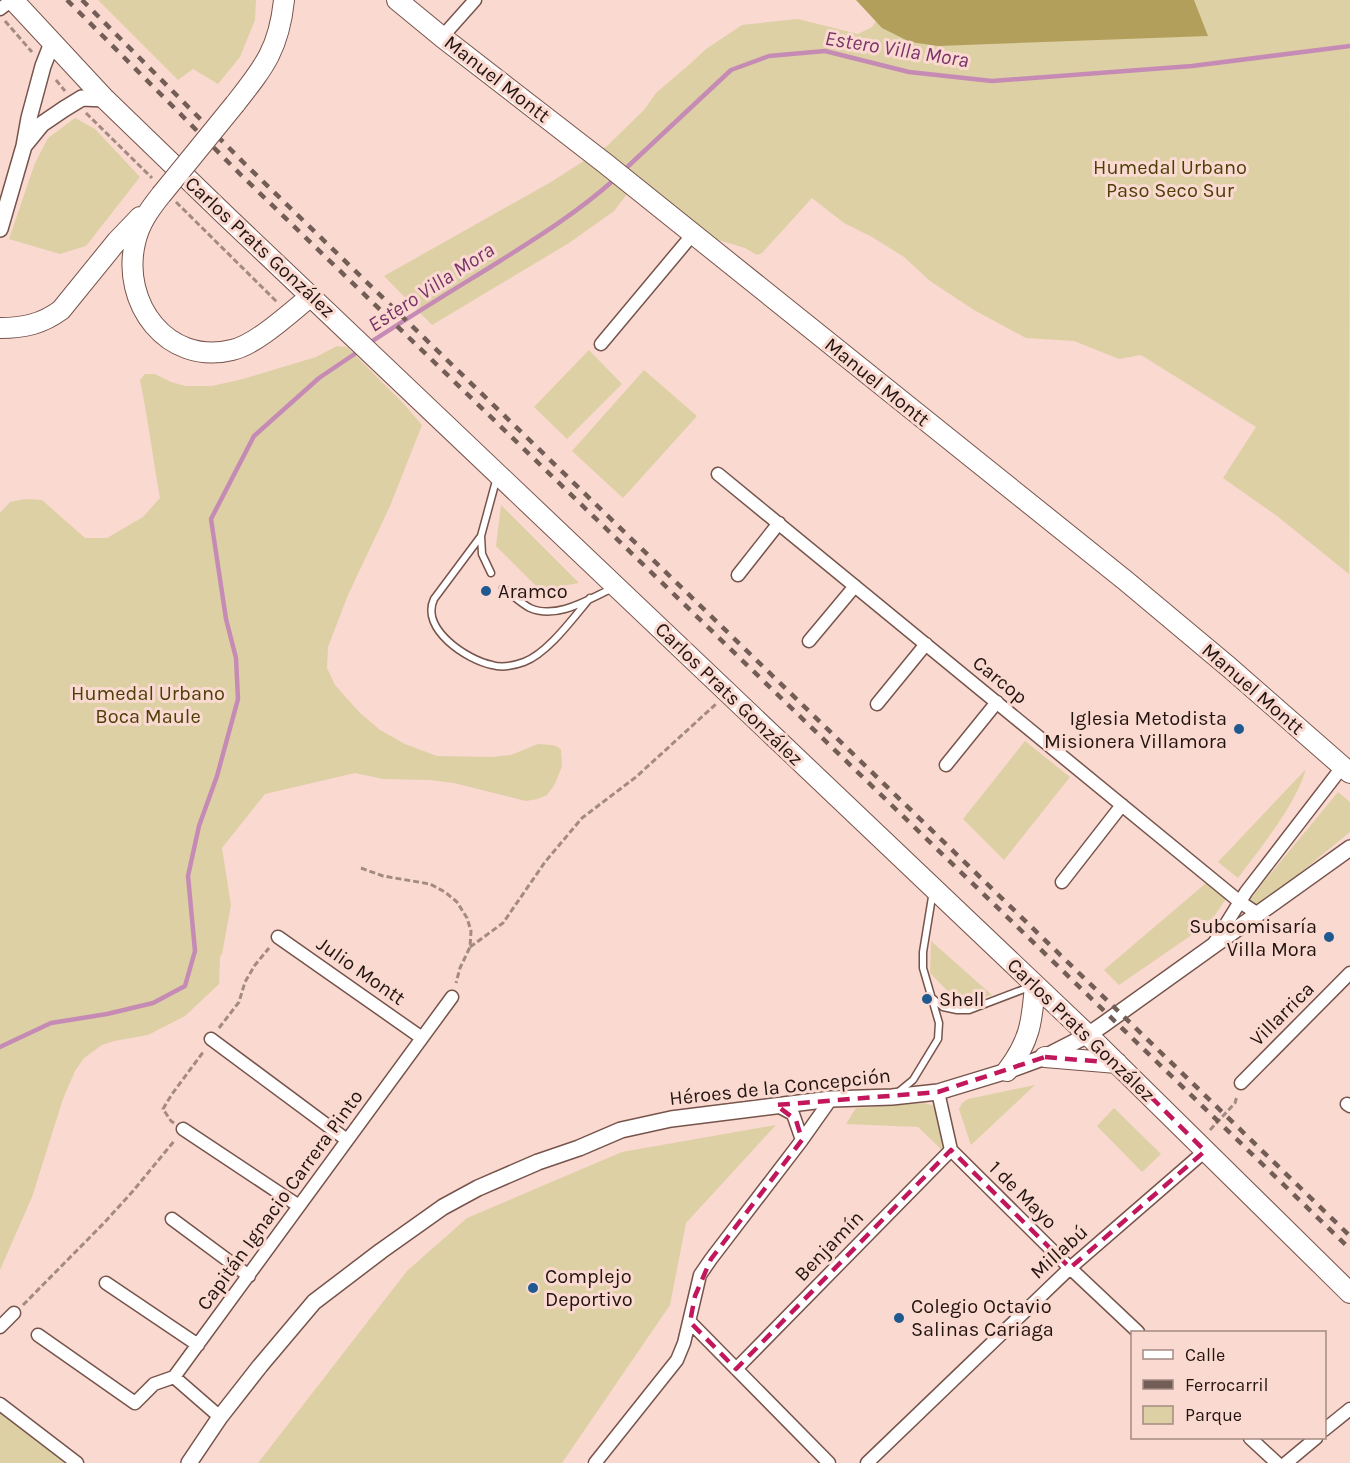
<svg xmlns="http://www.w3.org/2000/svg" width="1350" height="1463" font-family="Karla,sans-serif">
	<rect width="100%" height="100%" fill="#fad9d0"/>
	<path fill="#ddd0a5" d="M 98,0 L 256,0 L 255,20 L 240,57 L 218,84 L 193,69 L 178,80 Z
		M 870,0 L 1350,0 L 1349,574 L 1277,516 L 1223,478 L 1256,427 L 1141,355 L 1119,359 L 1074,341 L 1026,338 L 974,310 L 930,281 L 904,257 L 872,237 L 844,223 L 812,198 L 762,253 L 757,255 L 745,248 L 718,240 L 673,206 C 664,194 648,190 637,181 L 614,211 L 569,243 L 432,325 L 384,276 L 551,182 L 607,146 L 644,110 L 656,93 L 691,63 L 706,49 L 742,25 L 798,19 L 858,34 L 872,27 L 879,17 Z
		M 75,118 L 95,129 L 140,177 L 86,246 L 60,254 L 9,239 L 35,163 L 48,138 Z
		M 337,346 L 347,347 L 403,403 L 422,425 L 390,506 L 348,595 L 328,647 L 327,668 L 335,685 L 360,713 L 380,730 L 405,744 L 437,756 L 492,757 L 511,755 L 538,744 L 552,745 L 558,747 L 561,750 L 562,766 L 555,784 L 547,795 L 538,799 L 526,801 L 454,783 L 430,780 L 383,779 L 355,773 L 265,794 L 222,848 L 231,905 L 222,954 L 220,957 L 219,984 L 185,1016 L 148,1035 L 114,1041 L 102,1045 L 84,1058 L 75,1071 L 63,1099 L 32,1197 L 0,1270 L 0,513 L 10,502 L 25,499 L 42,500 L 85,538 L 107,538 L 143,517 L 160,498 C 153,459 148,419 140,380 L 145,374 L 155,374 L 171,382 L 186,386 L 212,386 L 243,379 L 316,357 Z
		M 589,350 L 622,384 L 567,439 L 534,407 Z
		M 644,370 L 697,416 L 623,498 L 572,451 Z
		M 501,505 L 579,583 L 540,590 L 496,546 Z
		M 1025,741 L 1070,777 L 1004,860 L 963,819 Z
		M 1306,769 C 1295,806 1261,847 1238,878 L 1218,862 Z
		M 1338,792 L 1350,802 L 1350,832 L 1258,907 L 1249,900 Z
		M 1206,883 L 1226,899 L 1215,915 L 1199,930 L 1119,985 L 1104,970 Z
		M 931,941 L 992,995 L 960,1004 L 930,973 Z
		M 1035,1085 L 971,1145 L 959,1109 L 962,1103 L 968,1099 Z
		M 923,1103 L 932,1105 L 936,1108 L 945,1147 L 941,1149 L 918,1127 L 846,1124 L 856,1108 Z
		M 1114,1108 L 1161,1154 L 1142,1172 L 1097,1126 Z
		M 776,1125 L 686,1223 L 670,1305 L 562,1463 L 258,1463 L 407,1271 L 467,1218 L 622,1152 Z
		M 0,1398 L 79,1463 L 0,1463 Z"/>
	<path fill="#b39f5c" d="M 856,0 L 1194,0 L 1208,36 L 938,46 L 910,42 L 882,28 Z"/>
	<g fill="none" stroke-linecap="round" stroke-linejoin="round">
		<path stroke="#c58bb5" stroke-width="4.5" d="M 623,171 L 731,70 L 769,56 L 825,51 L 909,72 L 992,81 L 1192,66 L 1350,46
			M 368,344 C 409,317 450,292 492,266 C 535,239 577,213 615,179
			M 0,1047 L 51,1023 L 107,1014 L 153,1003 L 185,986 L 195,951 L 188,876 L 199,826 L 217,776 L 238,699 L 236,658 L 226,619 L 211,519 L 254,436 L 319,378 L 359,351"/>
		<defs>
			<path id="service" d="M 481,536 L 434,599 C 420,629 467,660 492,665 C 502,668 513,666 524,662 C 548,653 573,618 590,598
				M 491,573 L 482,554 L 481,536 L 497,477
				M 503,588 C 512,594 520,603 530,608 C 557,620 589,599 613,588
				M 931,997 L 943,1007 L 957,1010 L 969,1010 L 1032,986
				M 896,1094 L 913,1080 L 938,1039 L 939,1023 L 923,968 L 923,952 L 933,891"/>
			<path id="minor" d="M 0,9 L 12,0
				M 442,37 L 475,0
				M 601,344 L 693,234
				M 718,474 L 1240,902 L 1258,914
				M 738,575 L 779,523
				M 809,641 L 855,586
				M 877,704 L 926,644
				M 946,765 L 997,702
				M 1062,882 L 1122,805
				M 278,937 L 422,1038
				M 1213,945 L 1246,892 L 1343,766
				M 211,1039 L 347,1140
				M 1241,1083 L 1350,973
				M 938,1092 L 951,1150 L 1070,1268 L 1138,1332
				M 1347,1104 L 1350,1106
				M 776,1105 L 793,1114 L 802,1140
				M 183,1129 L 299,1206
				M 172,1219 L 249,1276
				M 106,1283 L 198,1345
				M 690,1322 L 829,1463
				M 0,1327 L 14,1313
				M 38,1335 L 135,1403 L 154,1384 L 174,1377
				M 736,1369 L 951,1150
				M 0,1404 L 77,1463
				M 220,1417 L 174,1377 L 452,997
				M 1324,1430 L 1350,1409
				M 1250,1438 L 1277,1463
				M 595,1463 L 677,1360 L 684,1343 L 700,1275 L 711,1259 L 802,1140 L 831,1099
				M 867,1463 L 1070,1268 L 1205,1151
				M 1286,1463 L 1316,1438"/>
			<path id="tertiary" d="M 24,146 L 42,124 L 64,109 L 82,98 L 105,99
				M 0,229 L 24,146 L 29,118 L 43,66 L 52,43
				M 189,1463 L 220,1417 L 260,1366 L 314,1302 L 381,1251 L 443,1207 L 478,1188 L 538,1162 L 579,1148 L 621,1130 L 671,1119 L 831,1099 L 892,1097 L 938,1092 L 1007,1071 L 1045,1057 L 1088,1035 L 1104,1024 L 1350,848"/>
			<path id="primary" d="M 13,0 L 105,99 L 225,215 L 1088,1035 L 1350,1293
				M 397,0 L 442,37 L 606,164 L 1126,581 L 1230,668 L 1350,773
				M 235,104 C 264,67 279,49 284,0
				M 161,195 C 149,210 139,224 135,243 C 121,303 167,366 232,350 C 256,345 291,312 311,296
				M 0,328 C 24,328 42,324 61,310 L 117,241 L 140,217
				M 1045,1057 L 1117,1063
				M 1007,1071 C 1030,1041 1032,1022 1035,985"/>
		</defs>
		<use href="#service" stroke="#77544b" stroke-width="9"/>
		<use href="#minor" stroke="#77544b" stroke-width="15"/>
		<use href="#tertiary" stroke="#77544b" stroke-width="18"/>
		<use href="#primary" stroke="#77544b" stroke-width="22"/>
		<path stroke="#a38a83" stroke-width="3" stroke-dasharray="6 3" stroke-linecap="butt" d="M 5,21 L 32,52
			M 56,80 L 65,91
			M 86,113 L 152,178
			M 176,202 L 278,303
			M 361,868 L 383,876 L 430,884 L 445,892 L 457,902 L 467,918 L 471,931 L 470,947 L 460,968 L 456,983
			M 470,947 L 503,923 L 545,862 L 582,818 L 636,777 L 716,704
			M 219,1028 L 239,1002 L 245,982 L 255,965 L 269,948
			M 174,1123 L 171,1121 L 163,1109 L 172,1094 L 204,1051
			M 1210,1130 L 1235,1103 L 1237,1096
			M 23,1305 L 104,1223 L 133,1191 L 175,1140"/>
		<use href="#service" stroke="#fff" stroke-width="6"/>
		<use href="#minor" stroke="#fff" stroke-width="12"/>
		<use href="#tertiary" stroke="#fff" stroke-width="15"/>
		<use href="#primary" stroke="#fff" stroke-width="20"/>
		<path stroke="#725d57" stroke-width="4.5" stroke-dasharray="8 8" stroke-linecap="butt" d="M 67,0 L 241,175 L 1350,1249
			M 82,0 L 245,164 L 1350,1236"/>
		<defs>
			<path id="primary-bridge" d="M 161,195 L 235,104"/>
		</defs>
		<use href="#primary-bridge" stroke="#77544b" stroke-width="22" stroke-linecap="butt"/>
		<use href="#primary-bridge" stroke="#fff" stroke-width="20"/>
	</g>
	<path fill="none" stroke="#c2185b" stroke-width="4.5" stroke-dasharray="12 8" stroke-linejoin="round" d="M 1045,1057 L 1117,1063 L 1205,1151 L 1070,1268 L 951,1150 L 736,1369 L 690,1322 L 695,1296 L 711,1259 L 802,1140 L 796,1120 L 776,1105 L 938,1092 Z"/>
	<g fill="#205990" stroke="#fad9d0" stroke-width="2">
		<circle cx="486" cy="591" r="6"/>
		<circle cx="1239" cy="729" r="6"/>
		<circle cx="1329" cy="937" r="6"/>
		<circle cx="927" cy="999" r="6"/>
		<circle cx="533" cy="1288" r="6"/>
		<circle cx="899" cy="1318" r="6"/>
	</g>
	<g text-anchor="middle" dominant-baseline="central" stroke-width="6" stroke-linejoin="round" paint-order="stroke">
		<g font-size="20" fill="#221410" stroke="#fad9d0">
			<text transform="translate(497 79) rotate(38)">Manuel Montt</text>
			<text transform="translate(260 247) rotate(43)">Carlos Prats González</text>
			<text transform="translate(877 382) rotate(39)">Manuel Montt</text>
			<text transform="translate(1000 680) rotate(39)">Carcop</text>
			<text transform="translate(1253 689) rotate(41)">Manuel Montt</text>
			<text transform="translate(729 694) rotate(44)">Carlos Prats González</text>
			<text transform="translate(361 971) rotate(35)">Julio Montt</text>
			<text transform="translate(1282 1014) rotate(-45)">Villarrica</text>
			<text transform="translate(1081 1030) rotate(44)">Carlos Prats González</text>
			<text transform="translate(780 1087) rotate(-6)">Héroes de la Concepción</text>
			<text transform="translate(1023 1195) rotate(45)">1 de Mayo</text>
			<text transform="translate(280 1200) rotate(-54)">Capitán Ignacio Carrera Pinto</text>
			<text transform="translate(829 1246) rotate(-46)">Benjamín</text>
			<text transform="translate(1059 1252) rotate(-42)">Millabú</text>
		</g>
		<g font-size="20" fill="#4c3e06" stroke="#fad9d0">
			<text x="1170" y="167">Humedal Urbano<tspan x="1170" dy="23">Paso Seco Sur</tspan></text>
			<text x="148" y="693">Humedal Urbano<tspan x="148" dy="23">Boca Maule</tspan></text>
		</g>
		<g font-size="20" fill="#221410" stroke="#fad9d0" text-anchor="start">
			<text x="498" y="591">Aramco</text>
			<text x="1227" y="718" text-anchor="end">Iglesia Metodista<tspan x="1227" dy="23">Misionera Villamora</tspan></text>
			<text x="1317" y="926" text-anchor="end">Subcomisaría<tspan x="1317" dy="23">Villa Mora</tspan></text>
			<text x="939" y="999">Shell</text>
			<text x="545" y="1276">Complejo<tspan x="545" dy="23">Deportivo</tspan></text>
			<text x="911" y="1306">Colegio Octavio<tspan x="911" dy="23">Salinas Cariaga</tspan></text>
		</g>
		<g font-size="21" font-style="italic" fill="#793369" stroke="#fad9d0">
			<text transform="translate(897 49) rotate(9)">Estero Villa Mora</text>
			<text transform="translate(431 287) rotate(-33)">Estero Villa Mora</text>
		</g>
	</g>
	<rect x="1131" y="1331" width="195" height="108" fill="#fad9d0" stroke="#a48a83" stroke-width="1.5"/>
	<rect x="1143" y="1350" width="30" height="9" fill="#ffffff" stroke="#a48a83" stroke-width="1.5"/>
	<text x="1185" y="1361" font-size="18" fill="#221410">Calle</text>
	<rect x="1143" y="1380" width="30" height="9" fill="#725d57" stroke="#a48a83" stroke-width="1.5"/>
	<text x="1185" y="1391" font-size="18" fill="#221410">Ferrocarril</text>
	<rect x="1143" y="1406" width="30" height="18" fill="#ddd0a5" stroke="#a48a83" stroke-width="1.5"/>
	<text x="1185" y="1421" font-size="18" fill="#221410">Parque</text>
</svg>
